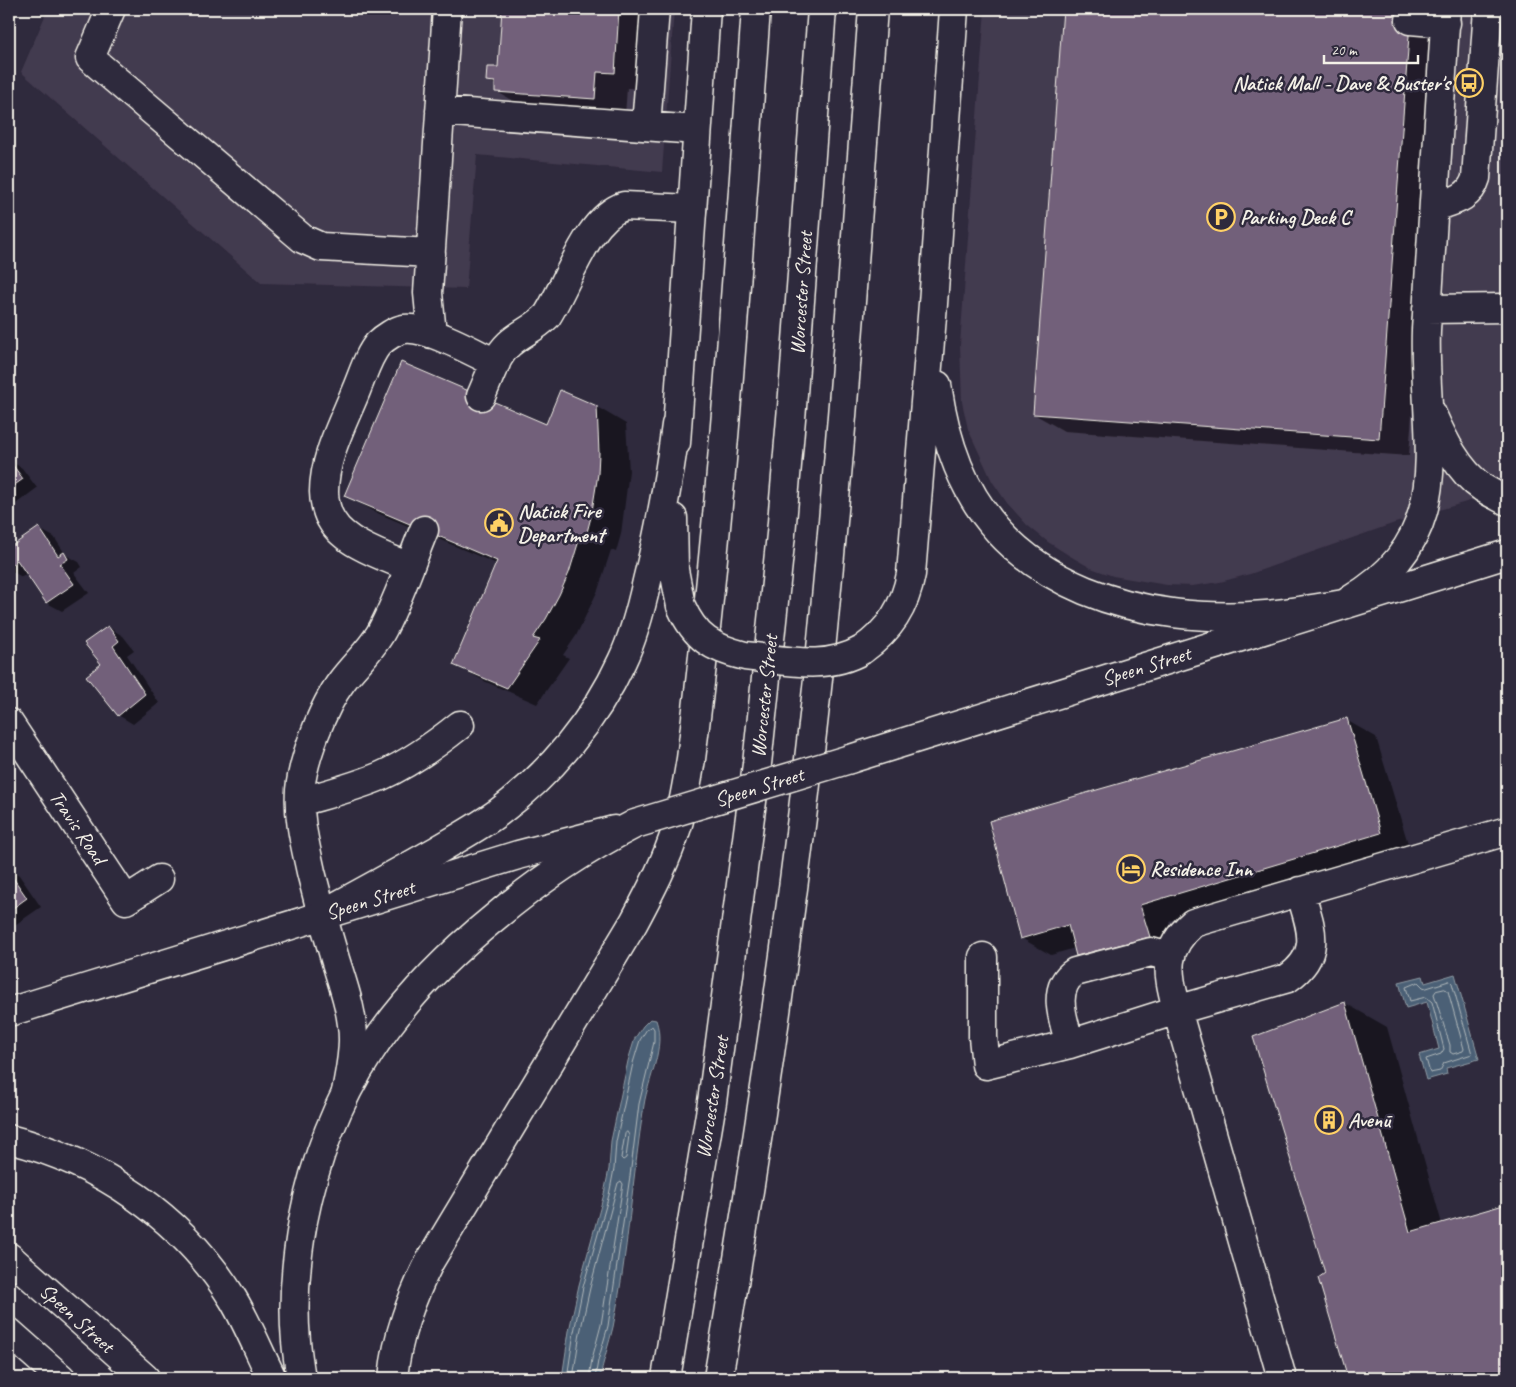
<svg xmlns="http://www.w3.org/2000/svg" width="1516" height="1387" font-family="Caveat,sans-serif">
	<rect width="100%" height="100%" fill="#2f2a3d"/>
	<filter id="ink" filterUnits="userSpaceOnUse"><feTurbulence type="fractalNoise" baseFrequency=".02" numOctaves="2"/><feDisplacementMap in="SourceGraphic" scale="10" xChannelSelector="R" yChannelSelector="G"/><feConvolveMatrix kernelMatrix="1 2 1 2 8 2 1 2 1" color-interpolation-filters="sRGB"/></filter>
	<g filter="url(#ink)">
		<path fill="#433a4f" d="M 48,9 L 674,9 L 662,172 L 477,155 L 466,289 L 261,283 L 21,72 Z
			M 985,9 L 1507,9 L 1507,490 L 1395,523 L 1250,574 L 1220,582 L 1192,586 L 1167,585 L 1113,576 L 1091,568 L 1070,556 L 1048,542 L 1027,525 L 1007,503 L 992,481 L 968,429 L 962,402 L 960,345 Z"/>
		<path fill="#4b6176" stroke="#8f9ba4" d="M 1455,974 L 1479,1059 L 1446,1068 L 1447,1074 L 1426,1080 L 1419,1055 L 1439,1049 L 1427,1002 L 1406,1008 L 1399,982 L 1423,976 L 1425,983 Z
			M 650,1019 L 656,1020 C 666,1048 648,1078 644,1105 C 632,1179 628,1254 613,1327 C 609,1344 603,1361 600,1378 L 562,1378 L 569,1331 L 579,1285 L 604,1194 L 609,1169 L 611,1141 L 628,1061 L 635,1038 L 643,1026 Z"/>
		<path fill="#0007" d="M 503,9 L 650,9 L 644,89 L 627,88 L 625,116 L 526,109 L 496,91 L 496,85 L 487,80 L 499,69 Z
			M 1064,9 L 1441,9 L 1409,456 L 1064,431 L 1034,414 Z
			M 597,407 L 626,424 L 629,471 L 621,534 L 616,552 L 611,550 L 598,590 L 576,636 L 563,655 L 569,658 L 537,704 L 484,681 L 454,664 L 497,564 L 375,512 L 346,495 Z
			M 9,460 L 22,468 L 37,488 L 9,509 Z
			M 39,529 L 54,537 L 66,555 L 79,562 L 82,567 L 74,573 L 89,593 L 62,611 L 47,603 L 27,573 L 22,577 L 9,570 L 9,549 Z
			M 108,627 L 123,636 L 134,650 L 127,655 L 159,703 L 133,724 L 118,715 Z
			M 1346,720 L 1376,737 L 1410,850 L 1169,921 L 1179,953 L 1107,972 L 1077,955 L 1075,948 L 1051,955 L 1021,938 Z
			M 9,869 L 19,875 L 41,907 L 9,929 Z
			M 1345,1003 L 1387,1027 L 1442,1224 L 1507,1205 L 1507,1378 L 1349,1378 L 1319,1278 L 1327,1274 L 1254,1038 Z"/>
		<g fill="none" stroke-linecap="round" stroke-linejoin="round">
			<path stroke="#b0b7ba" stroke-width="1" d="M 1450,981 L 1452,983 L 1472,1054 L 1444,1063 L 1440,1071 L 1430,1073 L 1426,1059 L 1441,1054 L 1444,1049 L 1432,1002 L 1426,997 L 1410,1001 L 1406,987 L 1418,982 L 1423,987 L 1426,988 Z
				M 1445,989 L 1448,991 L 1464,1049 L 1463,1051 L 1453,1054 L 1450,1052 L 1450,1045 L 1434,994 L 1436,991 Z
				M 627,1132 L 629,1135 L 626,1158 L 623,1160 L 621,1158 L 625,1134 Z
				M 567,1378 L 574,1332 L 583,1287 L 609,1195 L 614,1169 L 616,1142 L 633,1063 L 640,1040 L 647,1029 L 652,1026 L 654,1029 L 654,1042 L 639,1104 L 630,1176 L 608,1326 L 598,1361 L 595,1378
				M 573,1378 L 580,1333 L 590,1288 L 618,1183 L 621,1181 L 623,1184 L 601,1325 L 592,1359 L 589,1378"/>
		</g>
		<path fill="#72607a" stroke="#f4f1e8" d="M 502,9 L 619,9 L 615,73 L 597,72 L 595,99 L 495,92 L 495,82 L 486,81 L 487,67 L 498,67 Z
			M 1063,9 L 1411,9 L 1379,439 L 1033,414 Z
			M 401,362 L 546,424 L 560,390 L 597,406 L 599,453 L 598,474 L 591,517 L 586,536 L 581,534 L 569,573 L 559,595 L 546,619 L 533,638 L 540,640 L 507,688 L 453,665 L 497,561 L 344,496 Z
			M 9,460 L 23,479 L 9,489 Z
			M 39,527 L 58,556 L 64,552 L 68,559 L 60,564 L 74,584 L 46,603 L 17,560 L 9,567 L 9,548 Z
			M 108,626 L 119,641 L 113,646 L 145,694 L 118,716 L 86,676 L 101,664 L 84,643 Z
			M 1347,718 L 1381,833 L 1140,905 L 1150,937 L 1076,956 L 1068,925 L 1020,939 L 989,821 Z
			M 9,872 L 27,898 L 9,911 Z
			M 1345,1002 L 1410,1232 L 1507,1204 L 1507,1378 L 1348,1378 L 1318,1278 L 1325,1273 L 1253,1037 Z"/>
		<g fill="none" stroke-linecap="round" stroke-linejoin="round">
			<defs>
				<path id="minor" d="M 111,9 L 90,58 L 303,239 L 321,247 L 431,253
					M 1410,20 L 1446,23
					M 440,111 L 697,130
					M 646,126 L 655,9
					M 1434,207 C 1452,201 1470,199 1476,178 L 1488,9
					M 1427,309 L 1507,308
					M 432,334 L 428,293 L 447,9
					M 481,396 C 489,379 495,357 509,344 C 521,333 534,329 547,316 C 568,284 587,218 624,206 L 692,209
					M 1431,412 C 1443,439 1458,471 1483,488 C 1491,493 1499,497 1507,501
					M 409,567 C 386,557 345,544 332,521 C 327,514 324,501 324,492 C 324,456 344,421 357,388 C 363,374 368,356 378,344 C 384,338 396,330 404,329 C 428,326 474,353 496,363
					M 1350,600 C 1462,534 1422,437 1426,330 L 1446,9
					M 9,723 L 126,900 L 159,879
					M 300,802 C 327,794 355,787 381,776 C 410,763 435,745 460,725
					M 1300,891 C 1310,926 1324,953 1288,978 L 1177,1010 C 1168,973 1161,951 1193,923 L 1507,831
					M 983,957 L 983,1037 L 986,1065 L 1070,1044 L 1177,1010 L 1282,1378
					M 1070,1044 C 1064,1022 1050,988 1075,972 L 1151,952 L 1170,957
					M 346,1092 C 349,1075 353,1058 353,1040 C 353,1012 343,985 335,959 C 326,930 318,901 311,872 C 305,844 298,818 300,790 C 303,759 323,706 342,681 C 354,665 369,652 380,634 C 398,602 410,564 424,530
					M 9,1332 L 61,1378"/>
				<path id="major" d="M 850,759 L 1507,554
					M 9,1012 L 518,855 L 614,830
					M 9,1257 L 145,1378"/>
				<path id="highway" d="M 937,385 C 941,413 947,439 958,466 C 1008,589 1144,625 1266,615 C 1292,613 1318,608 1344,604
					M 676,443 L 706,9
					M 673,518 L 674,570 L 681,606
					M 862,650 C 890,630 905,607 911,574 L 933,304 L 954,9
					M 322,914 C 361,893 399,872 438,850 C 458,838 480,826 499,812 C 551,773 595,720 622,661 C 634,636 641,608 647,581 C 660,530 669,478 676,425
					M 9,1139 C 101,1162 183,1218 233,1299 C 248,1324 259,1352 272,1378
					M 301,1378 C 299,1366 297,1353 296,1341 C 292,1300 296,1260 303,1221 C 328,1091 393,1000 494,918 C 538,881 584,850 635,824
					M 393,1378 C 397,1336 411,1299 430,1261 L 634,922 C 650,892 667,860 677,827 C 684,805 687,782 691,759 C 722,510 738,259 756,9
					M 666,1378 L 712,1102 L 757,764 L 781,534 L 792,407 L 822,9
					M 718,1378 C 758,1146 793,913 818,679 C 841,456 856,232 873,9"/>
			</defs>
			<use href="#minor" stroke="#f4f1e8" stroke-width="31"/>
			<use href="#major" stroke="#f4f1e8" stroke-width="31"/>
			<use href="#highway" stroke="#f4f1e8" stroke-width="31"/>
			<use href="#minor" stroke="#2f2a3d" stroke-width="28"/>
			<use href="#major" stroke="#2f2a3d" stroke-width="28"/>
			<use href="#highway" stroke="#2f2a3d" stroke-width="28"/>
			<defs>
				<path id="major-bridge" d="M 635,824 L 850,759"/>
				<path id="highway-bridge" d="M 681,606 C 695,638 712,648 745,656 C 785,660 826,671 862,650"/>
			</defs>
			<use href="#major-bridge" stroke="#f4f1e8" stroke-width="31" stroke-linecap="butt"/>
			<use href="#highway-bridge" stroke="#f4f1e8" stroke-width="31" stroke-linecap="butt"/>
			<use href="#major-bridge" stroke="#2f2a3d" stroke-width="28"/>
			<use href="#highway-bridge" stroke="#2f2a3d" stroke-width="28"/>
		</g>
	</g>
	<defs>
		<symbol id="bus-ring" viewBox="-11 -11 22 22"><circle r="9.5" fill="#2f2a3d" stroke="#ffd166" stroke-width="1.5"/><path d="M-5-6H5V4H4V6H2V4H-2V6H-4V4H-5ZM-3.5-4V0h7V-4ZM-3.5 1.2v1.5H-2V1.2ZM2 1.2v1.5H3.5V1.2Z" fill="#ffd166"/></symbol>
		<symbol id="parking-ring" viewBox="-11 -11 22 22"><circle r="9.5" fill="#2f2a3d" stroke="#ffd166" stroke-width="1.5"/><path d="M-3.5-5.5H1a3.5 3.5 0 0 1 0 7H-1V5.5H-3.5ZM-1-3.4V-.6H.8a1.4 1.4 0 0 0 0-2.8Z" fill="#ffd166"/></symbol>
		<symbol id="civic-ring" viewBox="-11 -11 22 22"><circle r="9.5" fill="#2f2a3d" stroke="#ffd166" stroke-width="1.5"/><path d="M-.6-6.5H3V-4.5H.6V-3L4-1V1h2V6H-6V1h2V-1L-.6-3ZM-1.2 2.5V6h2.4V2.5Z" fill="#ffd166"/></symbol>
		<symbol id="hotel-ring" viewBox="-11 -11 22 22"><circle r="9.5" fill="#2f2a3d" stroke="#ffd166" stroke-width="1.5"/><path d="M-6-4.5h1.5V1H6V5H4.5V3h-9V5H-6ZM-4 0a1.8 1.8 0 1 1 3.6 0ZM.5 0V-2.5h3Q6-2.5 6 0Z" fill="#ffd166"/></symbol>
		<symbol id="building-ring" viewBox="-11 -11 22 22"><circle r="9.5" fill="#2f2a3d" stroke="#ffd166" stroke-width="1.5"/><path d="M-4-6H4V6H1V3H-1V6H-4ZM-2.5-4.3h1.7v1.8h-1.7ZM.8-4.3h1.7v1.8H.8ZM-2.5-1h1.7V.8h-1.7ZM.8-1h1.7V.8H.8Z" fill="#ffd166"/></symbol>
	</defs>
	<g fill-rule="evenodd">
		<use href="#bus-ring" x="1453" y="67" width="32" height="32"/>
		<use href="#parking-ring" x="1205" y="201" width="32" height="32"/>
		<use href="#civic-ring" x="483" y="507" width="32" height="32"/>
		<use href="#hotel-ring" x="1115" y="853" width="32" height="32"/>
		<use href="#building-ring" x="1313" y="1104" width="32" height="32"/>
	</g>
	<g text-anchor="middle" dominant-baseline="central" stroke-width="5" stroke-linejoin="round" paint-order="stroke">
		<g font-size="21" font-weight="bold" fill="#f4f1e8" stroke="#2f2a3d" text-anchor="start">
			<text x="1450" y="83" text-anchor="end">Natick Mall - Dave &amp; Buster's</text>
			<text x="1240" y="217">Parking Deck C</text>
			<text x="518" y="511">Natick Fire<tspan x="518" dy="24">Department</tspan></text>
			<text x="1150" y="869">Residence Inn</text>
			<text x="1348" y="1120">Avenū</text>
		</g>
		<g font-size="21" fill="#f4f1e8" stroke="#2f2a3d">
			<text transform="translate(801 293) rotate(-86)">Worcester Street</text>
			<text transform="translate(1146 666) rotate(-17)">Speen Street</text>
			<text transform="translate(764 696) rotate(-84)">Worcester Street</text>
			<text transform="translate(759 787) rotate(-17)">Speen Street</text>
			<text transform="translate(78 827) rotate(56)">Travis Road</text>
			<text transform="translate(370 900) rotate(-17)">Speen Street</text>
			<text transform="translate(712 1097) rotate(-81)">Worcester Street</text>
			<text transform="translate(77 1318) rotate(42)">Speen Street</text>
		</g>
	</g>
	<rect width="1516" height="1387" fill="none" stroke="#2f2a3d" stroke-width="30"/>
	<rect x="15" y="15" width="1486" height="1357" fill="none" stroke="#f4f1e8" stroke-width="2" filter="url(#ink)"/>
	<path d="M1324 55v8h94v-8" fill="none" stroke="#f4f1e8" stroke-width="2.5"/>
	<text x="1331" y="55" font-size="15" fill="#f4f1e8" stroke="#2f2a3d" stroke-width="4" paint-order="stroke">20 m</text>
</svg>
